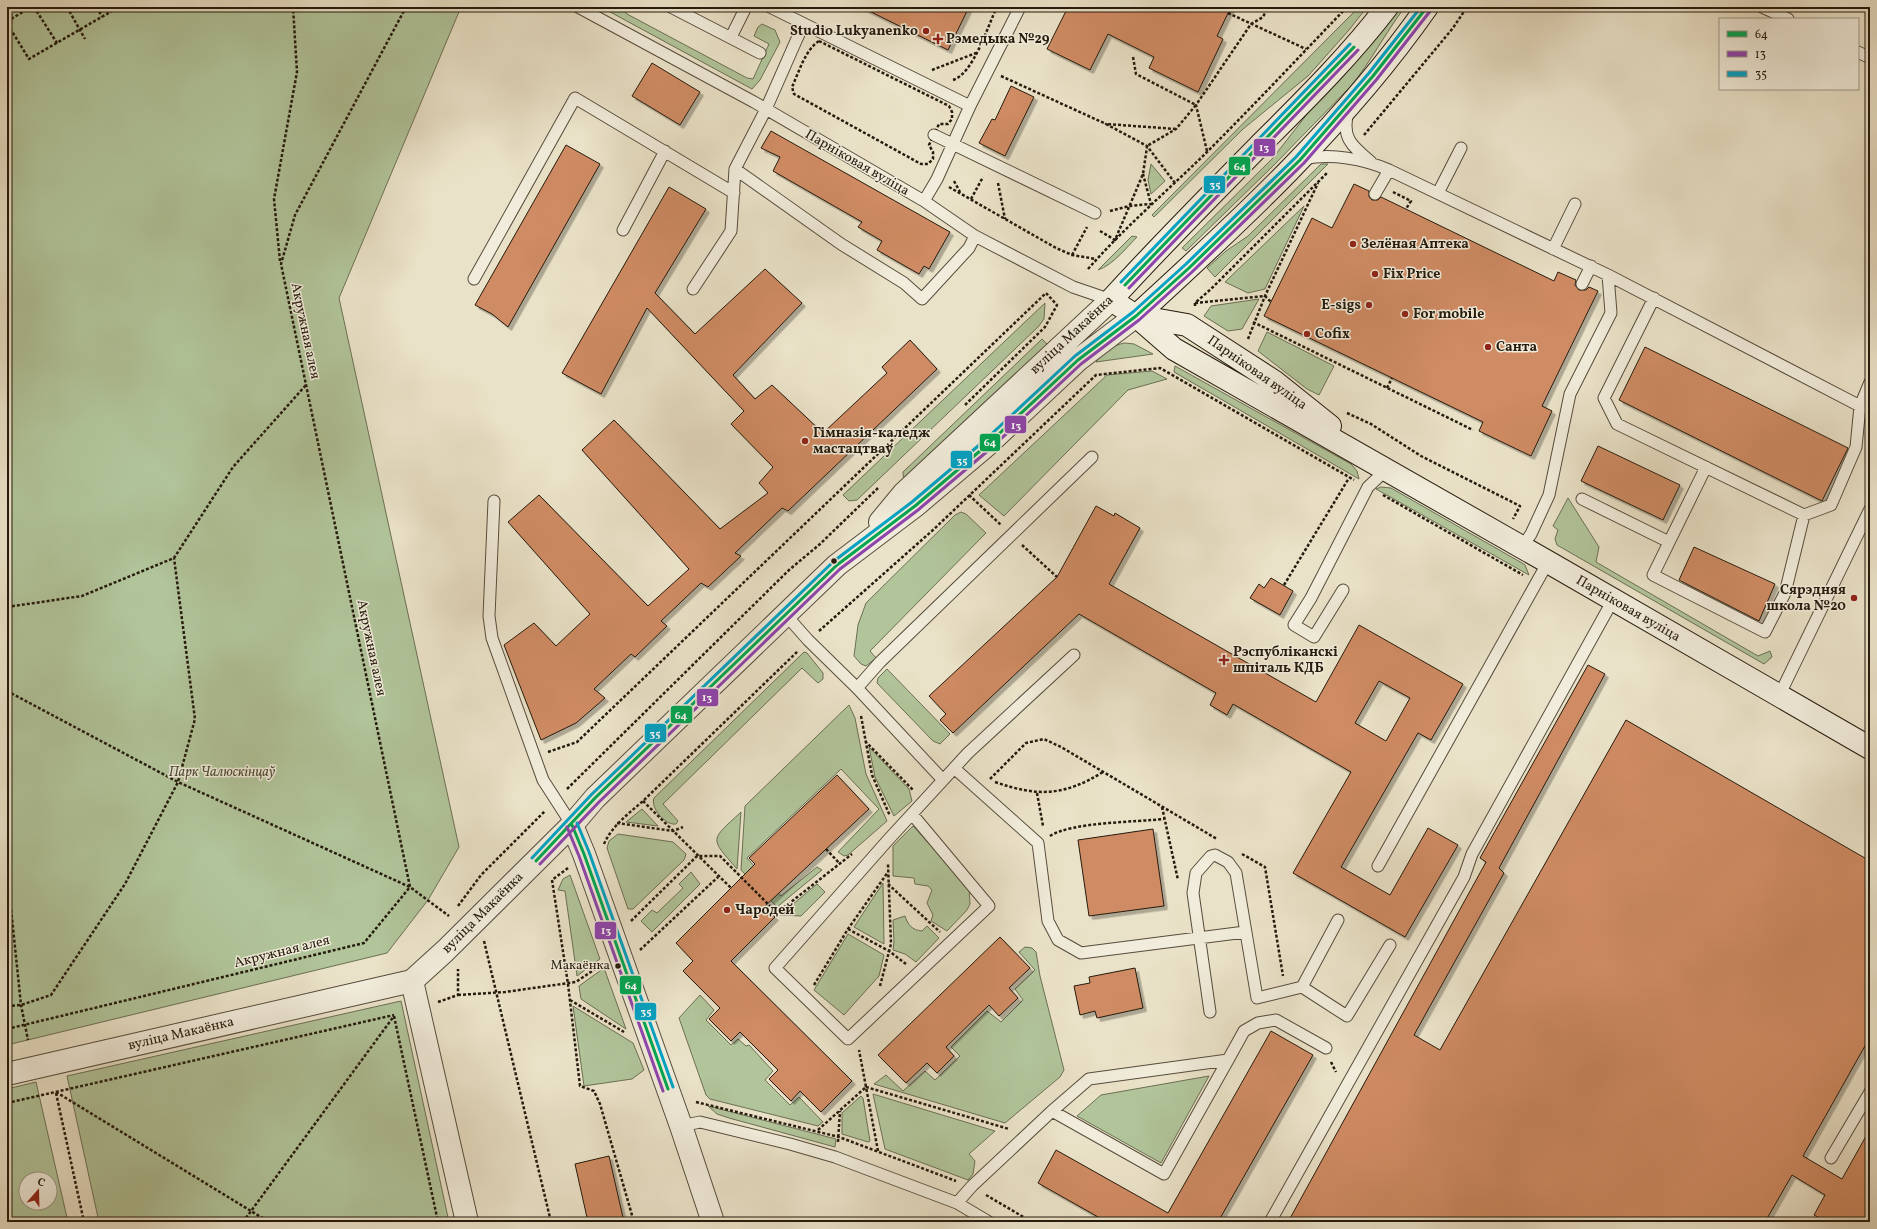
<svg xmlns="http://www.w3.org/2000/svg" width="1877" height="1229" font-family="Vollkorn,serif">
	<defs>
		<filter id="shadow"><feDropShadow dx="3.5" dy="3.5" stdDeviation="0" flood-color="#0004"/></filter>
	</defs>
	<rect width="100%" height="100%" fill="#eae2c8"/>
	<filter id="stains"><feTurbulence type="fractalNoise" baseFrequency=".005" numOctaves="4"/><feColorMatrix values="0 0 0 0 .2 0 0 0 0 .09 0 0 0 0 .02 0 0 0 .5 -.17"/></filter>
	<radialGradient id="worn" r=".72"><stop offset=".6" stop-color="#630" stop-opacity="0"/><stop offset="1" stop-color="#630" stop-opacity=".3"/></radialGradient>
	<path fill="#b1c49a" stroke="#6b6f54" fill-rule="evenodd" d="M 7,7 L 461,7 L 339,298 L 459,847 L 428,900 L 387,953 L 7,1045 Z
		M 601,7 L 622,7 L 627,14 L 747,78 L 753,79 L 769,44 L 754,36 L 758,27 L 762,24 L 775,30 L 780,42 L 760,80 L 752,89 Z
		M 1359,7 L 1367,7 L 1349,30 L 1308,76 L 1243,129 L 1154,217 L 1152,215 Z
		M 1400,7 L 1405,7 C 1385,33 1371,62 1350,87 L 1273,166 L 1186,251 L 1182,248 L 1272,159 L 1315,104 Z
		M 1151,164 L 1165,181 L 1151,194 L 1148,180 Z
		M 1321,164 L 1328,164 L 1215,277 L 1207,268 L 1226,251 L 1248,236 Z
		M 1304,206 L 1265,289 L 1248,293 L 1225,282 Z
		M 1132,236 L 1137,237 C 1126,248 1113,265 1098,270 Z
		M 1259,299 L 1242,329 L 1228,331 L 1204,316 L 1211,306 Z
		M 1045,303 L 1044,319 L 1038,327 L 857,500 L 849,501 L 843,495 Z
		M 1267,332 L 1334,366 L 1319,395 L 1307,389 L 1258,351 Z
		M 1042,339 L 1048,345 L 904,484 L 903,472 Z
		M 1125,343 L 1134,344 L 1153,354 L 1096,362 C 1103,351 1113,345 1125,343 Z
		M 1175,366 L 1351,464 L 1357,471 L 1359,479 L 1174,372 Z
		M 1152,371 L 1167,379 L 1128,390 L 1004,516 L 979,495 L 1107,375 Z
		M 1381,487 L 1391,488 L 1522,563 L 1525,565 L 1529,575 L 1376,489 Z
		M 1568,498 L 1599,547 L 1596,562 L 1758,656 L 1770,651 L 1772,657 L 1764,664 L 1557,545 L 1555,539 L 1558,530 L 1553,526 Z
		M 961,512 L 966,514 L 986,533 L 870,651 L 876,658 L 866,666 L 861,664 L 854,656 L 858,625 L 866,603 L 955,515 Z
		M 804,652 L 807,653 L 823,673 L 823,679 L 818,683 L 802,668 L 663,804 L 678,821 L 676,824 C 666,826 650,808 654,798 Z
		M 887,669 L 950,734 L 940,744 L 933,741 L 877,683 L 878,678 Z
		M 849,705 L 855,718 L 866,774 L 887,821 L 848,855 L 844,856 L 838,852 L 879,809 L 841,769 L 747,858 L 781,896 L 817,867 L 822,870 L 777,907 L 741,870 L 745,806 Z
		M 869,747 L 909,789 L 912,801 L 894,816 L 875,777 Z
		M 642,809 L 658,826 L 626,822 Z
		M 741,812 L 737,869 C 709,837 710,841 741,812 Z
		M 913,826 L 969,888 L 970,904 L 967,910 L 947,931 L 931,921 L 933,915 L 927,903 L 932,890 L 928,886 L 915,884 L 914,878 L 893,876 L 893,846 Z
		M 618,834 L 673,842 L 686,854 L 684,860 L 633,909 L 628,909 L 607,848 L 609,841 Z
		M 691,872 L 700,884 L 652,932 L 641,921 L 652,910 L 657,913 L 683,888 L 679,884 Z
		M 570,875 L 600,959 L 577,976 L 565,891 L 558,890 L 563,879 Z
		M 883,883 L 884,944 L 854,927 Z
		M 817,884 L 825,892 L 801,916 L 780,915 Z
		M 905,916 C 908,925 912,930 922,931 L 927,926 L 939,938 L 916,962 L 905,954 L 893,950 L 894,942 L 893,920 Z
		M 848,934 L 884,955 L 879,976 L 844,1015 L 814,990 Z
		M 1025,947 L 1032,948 L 1036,952 L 1040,976 L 1064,1070 L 1060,1077 L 1005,1123 L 874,1084 L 886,1075 L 903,1091 L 925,1071 L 935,1080 L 960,1056 L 951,1047 L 987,1011 L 1001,1022 L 1023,1000 L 1015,989 L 1035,970 L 1019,952 Z
		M 604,968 L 626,1029 L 581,999 L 579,986 Z
		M 700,995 L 714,1010 L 706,1020 L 731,1045 L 738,1039 L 746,1046 L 749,1045 L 773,1071 L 765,1080 L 790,1105 L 799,1097 L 823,1122 L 818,1126 L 710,1099 L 706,1095 L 679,1018 Z
		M 401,1001 L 449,1222 L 99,1222 L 67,1076 Z
		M 573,1006 L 633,1043 L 644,1070 L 632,1079 L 584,1086 Z
		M 1209,1076 L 1161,1163 L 1077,1116 L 1101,1095 Z
		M 36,1082 L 68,1222 L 7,1222 L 7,1089 ZM 26,1179 L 50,1179 L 50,1203 L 26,1203 Z
		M 873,1094 L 995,1131 L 969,1154 L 975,1161 L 973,1174 L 968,1180 L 885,1149 Z
		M 861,1096 L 863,1098 L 870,1141 L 868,1142 L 842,1134 L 842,1113 Z
		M 708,1106 L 836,1139 L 835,1147 L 729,1118 L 717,1114 Z"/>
	<path fill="#cf8b64" stroke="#251a0d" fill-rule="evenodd" filter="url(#shadow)" d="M 861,7 L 969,7 L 948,50 Z
		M 1068,7 L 1231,7 L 1217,36 L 1223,39 L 1198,92 L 1149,68 L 1154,57 L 1108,34 L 1090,70 L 1047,49 Z
		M 652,63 L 700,92 L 680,125 L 632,96 Z
		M 1011,86 L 1034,97 L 1005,156 L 979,143 L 992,119 L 995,120 Z
		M 771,131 L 950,232 L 929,269 L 924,266 L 919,274 L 877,250 L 882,241 L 858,227 L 862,222 L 773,171 L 780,157 L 761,148 Z
		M 566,145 L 600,164 L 508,327 L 492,314 L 475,305 Z
		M 1354,184 L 1369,191 L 1369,197 L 1372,200 L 1378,200 L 1381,197 L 1554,281 L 1558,272 L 1576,280 L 1575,285 L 1579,290 L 1586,290 L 1589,287 L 1598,291 L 1542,406 L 1552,411 L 1531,456 L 1479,431 L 1483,422 L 1264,316 L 1312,218 L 1332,228 Z
		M 669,187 L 706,209 L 655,293 L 695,334 L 765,269 L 802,303 L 733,375 L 755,399 L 772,385 L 823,433 L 887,373 L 882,367 L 910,340 L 937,369 L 788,511 L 782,508 L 735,553 L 741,556 L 708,587 L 701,583 L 661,621 L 667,626 L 635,657 L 631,654 L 594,689 L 605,698 L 576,723 L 541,740 L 504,645 L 534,623 L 556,646 L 590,614 L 508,522 L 539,495 L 648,606 L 689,569 L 582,450 L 614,420 L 720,529 L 768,493 L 759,483 L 773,467 L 731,424 L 744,411 L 647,308 L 601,394 L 562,373 Z
		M 1645,347 L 1848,448 L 1822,501 L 1619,400 Z
		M 1598,446 L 1680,485 L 1663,520 L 1581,481 Z
		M 1096,506 L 1114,516 L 1115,513 L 1140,528 L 1109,584 L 1316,702 L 1359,625 L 1463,684 L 1431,740 L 1418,733 L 1341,867 L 1390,895 L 1428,828 L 1458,845 L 1405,937 L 1293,873 L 1351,772 L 1233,704 L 1227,715 L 1210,705 L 1216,693 L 1079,614 L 953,733 L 940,720 L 946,714 L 929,696 L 1057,577 ZM 1379,681 L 1410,698 L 1386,741 L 1355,723 Z
		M 1694,547 L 1775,584 L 1759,621 L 1679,580 Z
		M 1271,578 L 1293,591 L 1280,615 L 1250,598 L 1259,584 L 1264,588 Z
		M 1588,665 L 1605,674 L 1499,868 L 1504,873 L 1414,1035 L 1440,1050 L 1626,720 L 1870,861 L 1870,1037 L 1803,1156 L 1842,1179 L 1870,1129 L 1870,1222 L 1827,1222 L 1814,1215 L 1825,1195 L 1792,1175 L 1765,1222 L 1288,1222 L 1486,862 L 1480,858 Z
		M 837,775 L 869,809 L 764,907 L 775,917 L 731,961 L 852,1081 L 821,1112 L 800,1091 L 791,1101 L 769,1079 L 778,1070 L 740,1032 L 731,1041 L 709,1019 L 720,1008 L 683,971 L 693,961 L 676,943 L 755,864 L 749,858 Z
		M 1153,829 L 1164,906 L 1089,916 L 1078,840 Z
		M 1000,937 L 1030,968 L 1009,988 L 1018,998 L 999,1016 L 989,1005 L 946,1047 L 954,1056 L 937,1073 L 927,1063 L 906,1083 L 878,1055 Z
		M 1135,968 L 1143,1008 L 1097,1018 L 1095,1011 L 1080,1015 L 1074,986 L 1090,983 L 1089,977 Z
		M 1271,1031 L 1313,1055 L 1218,1222 L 1107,1222 L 1038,1183 L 1056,1150 L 1168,1213 Z
		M 609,1156 L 624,1222 L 588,1222 L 575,1164 Z"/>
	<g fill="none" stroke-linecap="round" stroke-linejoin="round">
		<defs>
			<path id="lane" d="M 578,7 L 754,102 L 924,201 L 975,236 L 1073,287 L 1111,300
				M 671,7 L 760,53
				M 770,7 L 970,106
				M 1762,7 L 1788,19
				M 803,25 L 766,109 L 735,169 L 841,244 L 904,283 L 922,299 L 969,248 L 975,236
				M 731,37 L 746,7
				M 1858,52 L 1870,58
				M 1348,112 C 1341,138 1352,146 1371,162
				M 934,135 L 1095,213
				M 1304,159 C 1331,153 1364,159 1389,170 L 1608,275 L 1860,406
				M 1438,193 L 1461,148
				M 1375,194 L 1389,170
				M 924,201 L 937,179 L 970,106 L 1020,7
				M 623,230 L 665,151
				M 1553,249 L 1575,204
				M 474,279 L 575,98 L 734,193
				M 1582,284 L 1591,266
				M 693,289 L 731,231 L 735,169
				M 1654,298 L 1604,398 L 1617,424 L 1804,515 L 1831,505 L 1856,447 L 1860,406 L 1870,382
				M 1706,467 L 1653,575 L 1765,632 L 1785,593 L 1804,515
				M 1582,499 L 1669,542
				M 494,501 L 489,616 L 492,638 L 543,780 L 572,825
				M 1522,547 L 1531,534 L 1549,495 L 1570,394 L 1611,313 L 1608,275
				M 1343,590 L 1314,637 L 1294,625 L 1311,598 L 1368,487 L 1386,470
				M 785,614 L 808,640 L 857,688 L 943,780
				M 857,688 L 880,662 L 1092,457
				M 1779,696 L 1870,509
				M 954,768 L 1038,843 L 1048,921 L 1058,940 L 1081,953 L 1245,932
				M 912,814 L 989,906 L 848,1039 L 775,968 L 888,840 L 968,753 L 1074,655
				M 1378,866 L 1548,562
				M 1302,987 L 1338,920
				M 1210,1012 L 1193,893 L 1196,873 L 1211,856 L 1215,855 L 1228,862 L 1236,873 L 1257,998 L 1302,987 L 1347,1016 L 1390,945
				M 1052,1111 L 1164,1174 L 1228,1060
				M 681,1126 L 700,1122 L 790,1144 L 835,1157 L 957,1203 L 989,1222
				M 1831,1158 L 1870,1092
				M 957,1203 L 972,1186 L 1052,1111 L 1089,1079 L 1228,1060 L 1244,1031 L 1258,1023 L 1276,1020 L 1326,1048
				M 1270,1222 L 1464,877 L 1472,854 L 1613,600"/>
			<path id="street" d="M 880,522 L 904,493 L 1111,300
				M 572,825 L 584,854 L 681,1126 L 713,1222
				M 412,981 L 467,1222
				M 7,1074 L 412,981 L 445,951 L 572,825 L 595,798 L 837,565 L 915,506 L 987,445 L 1078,360 L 1136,316"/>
			<path id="secondary" d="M 1387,7 C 1348,58 1303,102 1258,147 C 1208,198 1158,248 1111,300 L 1136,316 L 1174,349 L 1548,562 L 1870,748
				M 1136,316 C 1240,221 1346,123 1427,7
				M 1136,316 L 1187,325 L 1275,382 L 1330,426"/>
		</defs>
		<use href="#lane" stroke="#564c3c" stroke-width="13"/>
		<use href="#street" stroke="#564c3c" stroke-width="24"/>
		<use href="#secondary" stroke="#251a0d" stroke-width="24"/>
		<path stroke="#251a0d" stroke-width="2.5" stroke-dasharray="3 2" stroke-linecap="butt" d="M 31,7 L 11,19 L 11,23 L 8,25 L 29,59 L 119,7
			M 34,7 L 57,43
			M 67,7 L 85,39
			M 97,7 L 102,17
			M 987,7 L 995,11
			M 1228,13 L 1306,49
			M 819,41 L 949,106 L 952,112 L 952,119 L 948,124 L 939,124 L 929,145 L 933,152 L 933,159 L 928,164 L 921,164 L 794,94 L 792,87 C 799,72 805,50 819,41 Z
			M 1133,57 L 1136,74 L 1196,105 L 1176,129 L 1147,146
			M 932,70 L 976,53
			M 1001,76 L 1106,124
			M 953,80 C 974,73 987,27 997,7
			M 1364,135 L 1453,28 L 1467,7
			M 1207,151 L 1196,105 L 1251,24 L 1263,17 L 1268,7
			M 954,181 L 960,192
			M 998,183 L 1005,219
			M 1175,183 L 1147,146 L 1106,124 L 1176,129
			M 949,187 L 1056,248 L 1072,255 L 1096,259
			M 1393,192 L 1411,201 L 1406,209
			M 971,199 L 983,177
			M 1110,211 L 1129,206 L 1151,204 L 1143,174
			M 1100,231 L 1115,240 L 1143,174 L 1147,147
			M 1072,255 L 1087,227
			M 280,261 L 274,199 L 297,72 L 293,7
			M 1088,269 C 1124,228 1166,192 1205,154 C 1253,106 1300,56 1347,7
			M 1195,303 L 1265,296 L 1271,302
			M 1195,306 L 1195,303 L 1211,289 L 1327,173
			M 1253,322 L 1473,430
			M 1248,339 L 1265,296 L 1318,183
			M 1387,388 L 1392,378
			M 1347,413 L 1371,424 L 1421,456 L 1520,506 L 1513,519
			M 969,495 L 1001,525
			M 1383,495 L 1523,575
			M 1022,545 L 1057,577
			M 1284,585 L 1349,478
			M 7,607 L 82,596 L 174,558 L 233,467 L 306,385
			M 819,631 L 933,530 L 1096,375 L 1160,368 L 1354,480
			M 7,691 L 178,782 L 410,887 L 449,916
			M 861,716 L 872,775 L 890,816
			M 865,741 L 913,790
			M 548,752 L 577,742 L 1046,293 L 1057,305 L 1045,327 L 964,406
			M 990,779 L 1026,743 L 1044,739 L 1061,747 L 1217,839
			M 995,782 C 1038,797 1064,796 1103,772
			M 567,789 L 789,570 L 820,544 L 878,488
			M 1037,793 L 1043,826
			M 643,801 L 731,888
			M 1162,807 L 1178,880
			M 617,823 L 673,831 L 683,827
			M 1050,836 C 1071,822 1137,822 1164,819
			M 604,844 C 612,826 628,814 643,801 L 798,651
			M 826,849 L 840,864
			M 1242,854 L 1265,867 L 1283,976
			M 568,868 L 552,880 L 568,984 L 580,1086 L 594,1091 L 600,1104 L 634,1222
			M 7,870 L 21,1005 L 28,1040
			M 888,884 L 940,932
			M 458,906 L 481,875 L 545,811
			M 631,921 L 697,856 L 720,856 L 777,913 L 852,854
			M 848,929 L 889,951 L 906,964
			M 484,941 L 551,1222
			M 640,950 L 718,877
			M 814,985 L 848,929 L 888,872
			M 880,986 L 891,944 L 888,864
			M 458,995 L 505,992 L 576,982 L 601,965
			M 570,1000 L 624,1032
			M 438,1002 L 458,995 L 458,969
			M 7,1006 L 21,1005 L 51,995 L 125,884 L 178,782 L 195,719 L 174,558
			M 394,1016 L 438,1222
			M 7,1029 L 364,943 L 410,887 L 281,264 L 295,215 L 406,7
			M 1331,1062 L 1336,1072
			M 56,1092 L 269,1222
			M 56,1093 L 84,1222
			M 696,1102 L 839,1137 L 956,1181
			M 7,1103 L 394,1015
			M 818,1130 L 866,1087 L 859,1050
			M 838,1142 L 840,1111
			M 878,1151 L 866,1087 L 1009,1129
			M 986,1195 L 1032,1222
			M 243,1222 L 394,1016"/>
		<use href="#lane" stroke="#f1ecdb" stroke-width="11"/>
		<use href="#street" stroke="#f1ecdb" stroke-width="22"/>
		<use href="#secondary" stroke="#f1ecdb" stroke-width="22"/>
		<defs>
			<path id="bus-1" d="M 1125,285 L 1354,47
				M 572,825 L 584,854 L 668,1089
				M 536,861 L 595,798 L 837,565 L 915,506 L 987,445 L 1078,360 L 1136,316 L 1189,268 L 1300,160 L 1373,76 L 1427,7"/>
			<path id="bus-2" d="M 1129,288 L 1358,50
				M 567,827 L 579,856 L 663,1091
				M 540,864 L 599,802 L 840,569 L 918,510 L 990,449 L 1081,364 L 1139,320 L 1192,272 L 1304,163 L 1377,79 L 1431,10"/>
			<path id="bus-3" d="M 1121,282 L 1350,44
				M 577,823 L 589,852 L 673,1087
				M 532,858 L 592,794 L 834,561 L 912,502 L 984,441 L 1075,356 L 1133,312 L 1186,264 L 1296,157 L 1369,73 L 1421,7"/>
		</defs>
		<use href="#bus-1" stroke="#f1ecdb" stroke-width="6"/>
		<use href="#bus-2" stroke="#f1ecdb" stroke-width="6"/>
		<use href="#bus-3" stroke="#f1ecdb" stroke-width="6"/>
		<use href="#bus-1" stroke="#00a651" stroke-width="3"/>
		<use href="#bus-2" stroke="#8e44ad" stroke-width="3"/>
		<use href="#bus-3" stroke="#02a2c4" stroke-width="3"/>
	</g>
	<g fill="#8f2418" stroke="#f1ecdb" stroke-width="1.5">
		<circle cx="926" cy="31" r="4"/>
		<path d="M936 33h4v4h4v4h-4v4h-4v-4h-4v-4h4z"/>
		<circle cx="1353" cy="244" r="4"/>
		<circle cx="1375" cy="274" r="4"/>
		<circle cx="1369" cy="305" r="4"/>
		<circle cx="1405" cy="314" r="4"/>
		<circle cx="1307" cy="334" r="4"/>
		<circle cx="1488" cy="347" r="4"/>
		<circle cx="805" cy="441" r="4"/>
		<circle cx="1854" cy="598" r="4"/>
		<path d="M1222 654h4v4h4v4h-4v4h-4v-4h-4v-4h4z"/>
		<circle cx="727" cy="910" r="4"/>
	</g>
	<g fill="#251a0d" stroke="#f1ecdb" stroke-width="1.5">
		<circle cx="834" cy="561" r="3.5"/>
		<circle cx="618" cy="966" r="3.5"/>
	</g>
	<g text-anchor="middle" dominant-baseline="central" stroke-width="3" stroke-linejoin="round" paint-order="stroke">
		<g font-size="13" fill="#251a0d" stroke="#f1ecdb" text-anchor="end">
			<text x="610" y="966">Макаёнка</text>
		</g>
		<g font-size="14" font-weight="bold" fill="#251a0d" stroke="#f1ecdb" text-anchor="start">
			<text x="918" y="31" text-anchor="end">Studio Lukyanenko</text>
			<text x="946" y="39">Рэмедыка №29</text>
			<text x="1361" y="244">Зелёная Аптека</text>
			<text x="1383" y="274">Fix Price</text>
			<text x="1361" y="305" text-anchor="end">E-sigs</text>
			<text x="1413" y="314">For mobile</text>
			<text x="1315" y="334">Cofix</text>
			<text x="1496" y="347">Санта</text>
			<text x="813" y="433">Гімназія-каледж<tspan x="813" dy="16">мастацтваў</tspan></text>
			<text x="1846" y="590" text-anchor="end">Сярэдняя<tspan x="1846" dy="16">школа №20</tspan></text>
			<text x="1233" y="652">Рэспубліканскі<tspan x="1233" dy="16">шпіталь КДБ</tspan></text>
			<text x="735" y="910">Чародей</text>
		</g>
		<g font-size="14" fill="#251a0d" stroke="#f1ecdb">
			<text transform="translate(857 163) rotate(30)">Парніковая вуліца</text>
			<text transform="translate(305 331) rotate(78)">Акружная алея</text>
			<text transform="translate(1072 335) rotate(-43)">вуліца Макаёнка</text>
			<text transform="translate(1257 373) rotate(35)">Парніковая вуліца</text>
			<text transform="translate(1628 609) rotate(30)">Парніковая вуліца</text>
			<text transform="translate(371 648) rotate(78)">Акружная алея</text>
			<text transform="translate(483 913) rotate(-45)">вуліца Макаёнка</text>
			<text transform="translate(282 952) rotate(-14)">Акружная алея</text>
			<text transform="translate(181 1034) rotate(-13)">вуліца Макаёнка</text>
		</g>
		<g font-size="14" font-style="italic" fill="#4f4d37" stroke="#f1ecdb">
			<text x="222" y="772">Парк Чалюскінцаў</text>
		</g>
	</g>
	<g stroke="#f1ecdb" stroke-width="1.5">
		<rect x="1253" y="138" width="23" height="19" rx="4" fill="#8e44ad"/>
		<rect x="1228" y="156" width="23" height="20" rx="4" fill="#00a651"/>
		<rect x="1203" y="175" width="23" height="19" rx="4" fill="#02a2c4"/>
		<rect x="1004" y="415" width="23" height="19" rx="4" fill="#8e44ad"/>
		<rect x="979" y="433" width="22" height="19" rx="4" fill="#00a651"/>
		<rect x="950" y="450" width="23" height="19" rx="4" fill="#02a2c4"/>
		<rect x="696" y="688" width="23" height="19" rx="4" fill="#8e44ad"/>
		<rect x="670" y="705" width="23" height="19" rx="4" fill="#00a651"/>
		<rect x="644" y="723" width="23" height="20" rx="4" fill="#02a2c4"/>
		<rect x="594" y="921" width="23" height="19" rx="4" fill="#8e44ad"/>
		<rect x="619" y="975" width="23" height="20" rx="4" fill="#00a651"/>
		<rect x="634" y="1002" width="23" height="19" rx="4" fill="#02a2c4"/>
	</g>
	<g font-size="11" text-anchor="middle" font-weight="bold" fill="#fff">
		<text x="1264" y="151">13</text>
		<text x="1240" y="170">64</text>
		<text x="1215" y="188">35</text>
		<text x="1016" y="429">13</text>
		<text x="990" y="446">64</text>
		<text x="962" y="464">35</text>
		<text x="707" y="701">13</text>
		<text x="681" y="719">64</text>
		<text x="655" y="737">35</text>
		<text x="606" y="934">13</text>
		<text x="631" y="989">64</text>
		<text x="646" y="1015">35</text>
	</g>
	<rect width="1877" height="1229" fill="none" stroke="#eae2c8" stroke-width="24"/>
	<rect x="8" y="8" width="1861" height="1213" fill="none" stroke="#251a0d" stroke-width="2"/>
	<rect x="12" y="12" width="1853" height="1205" fill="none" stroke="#251a0d"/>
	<rect x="1719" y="18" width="140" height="72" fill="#f1ecdb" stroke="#9f9889"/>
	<rect x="1727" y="31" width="20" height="6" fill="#00a651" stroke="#9f9889"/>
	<text x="1755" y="38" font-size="12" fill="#251a0d">64</text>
	<rect x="1727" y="51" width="20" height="6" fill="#8e44ad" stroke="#9f9889"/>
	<text x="1755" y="58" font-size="12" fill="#251a0d">13</text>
	<rect x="1727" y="71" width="20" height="6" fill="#02a2c4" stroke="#9f9889"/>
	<text x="1755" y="78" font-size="12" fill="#251a0d">35</text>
	<g transform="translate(38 1191) rotate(20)"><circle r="19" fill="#f1ecdb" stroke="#9f9889"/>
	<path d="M0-3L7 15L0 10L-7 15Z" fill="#8f2418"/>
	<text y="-6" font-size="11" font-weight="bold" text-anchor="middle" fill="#251a0d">С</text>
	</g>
	<rect width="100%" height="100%" filter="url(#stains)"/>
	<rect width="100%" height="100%" fill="url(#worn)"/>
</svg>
